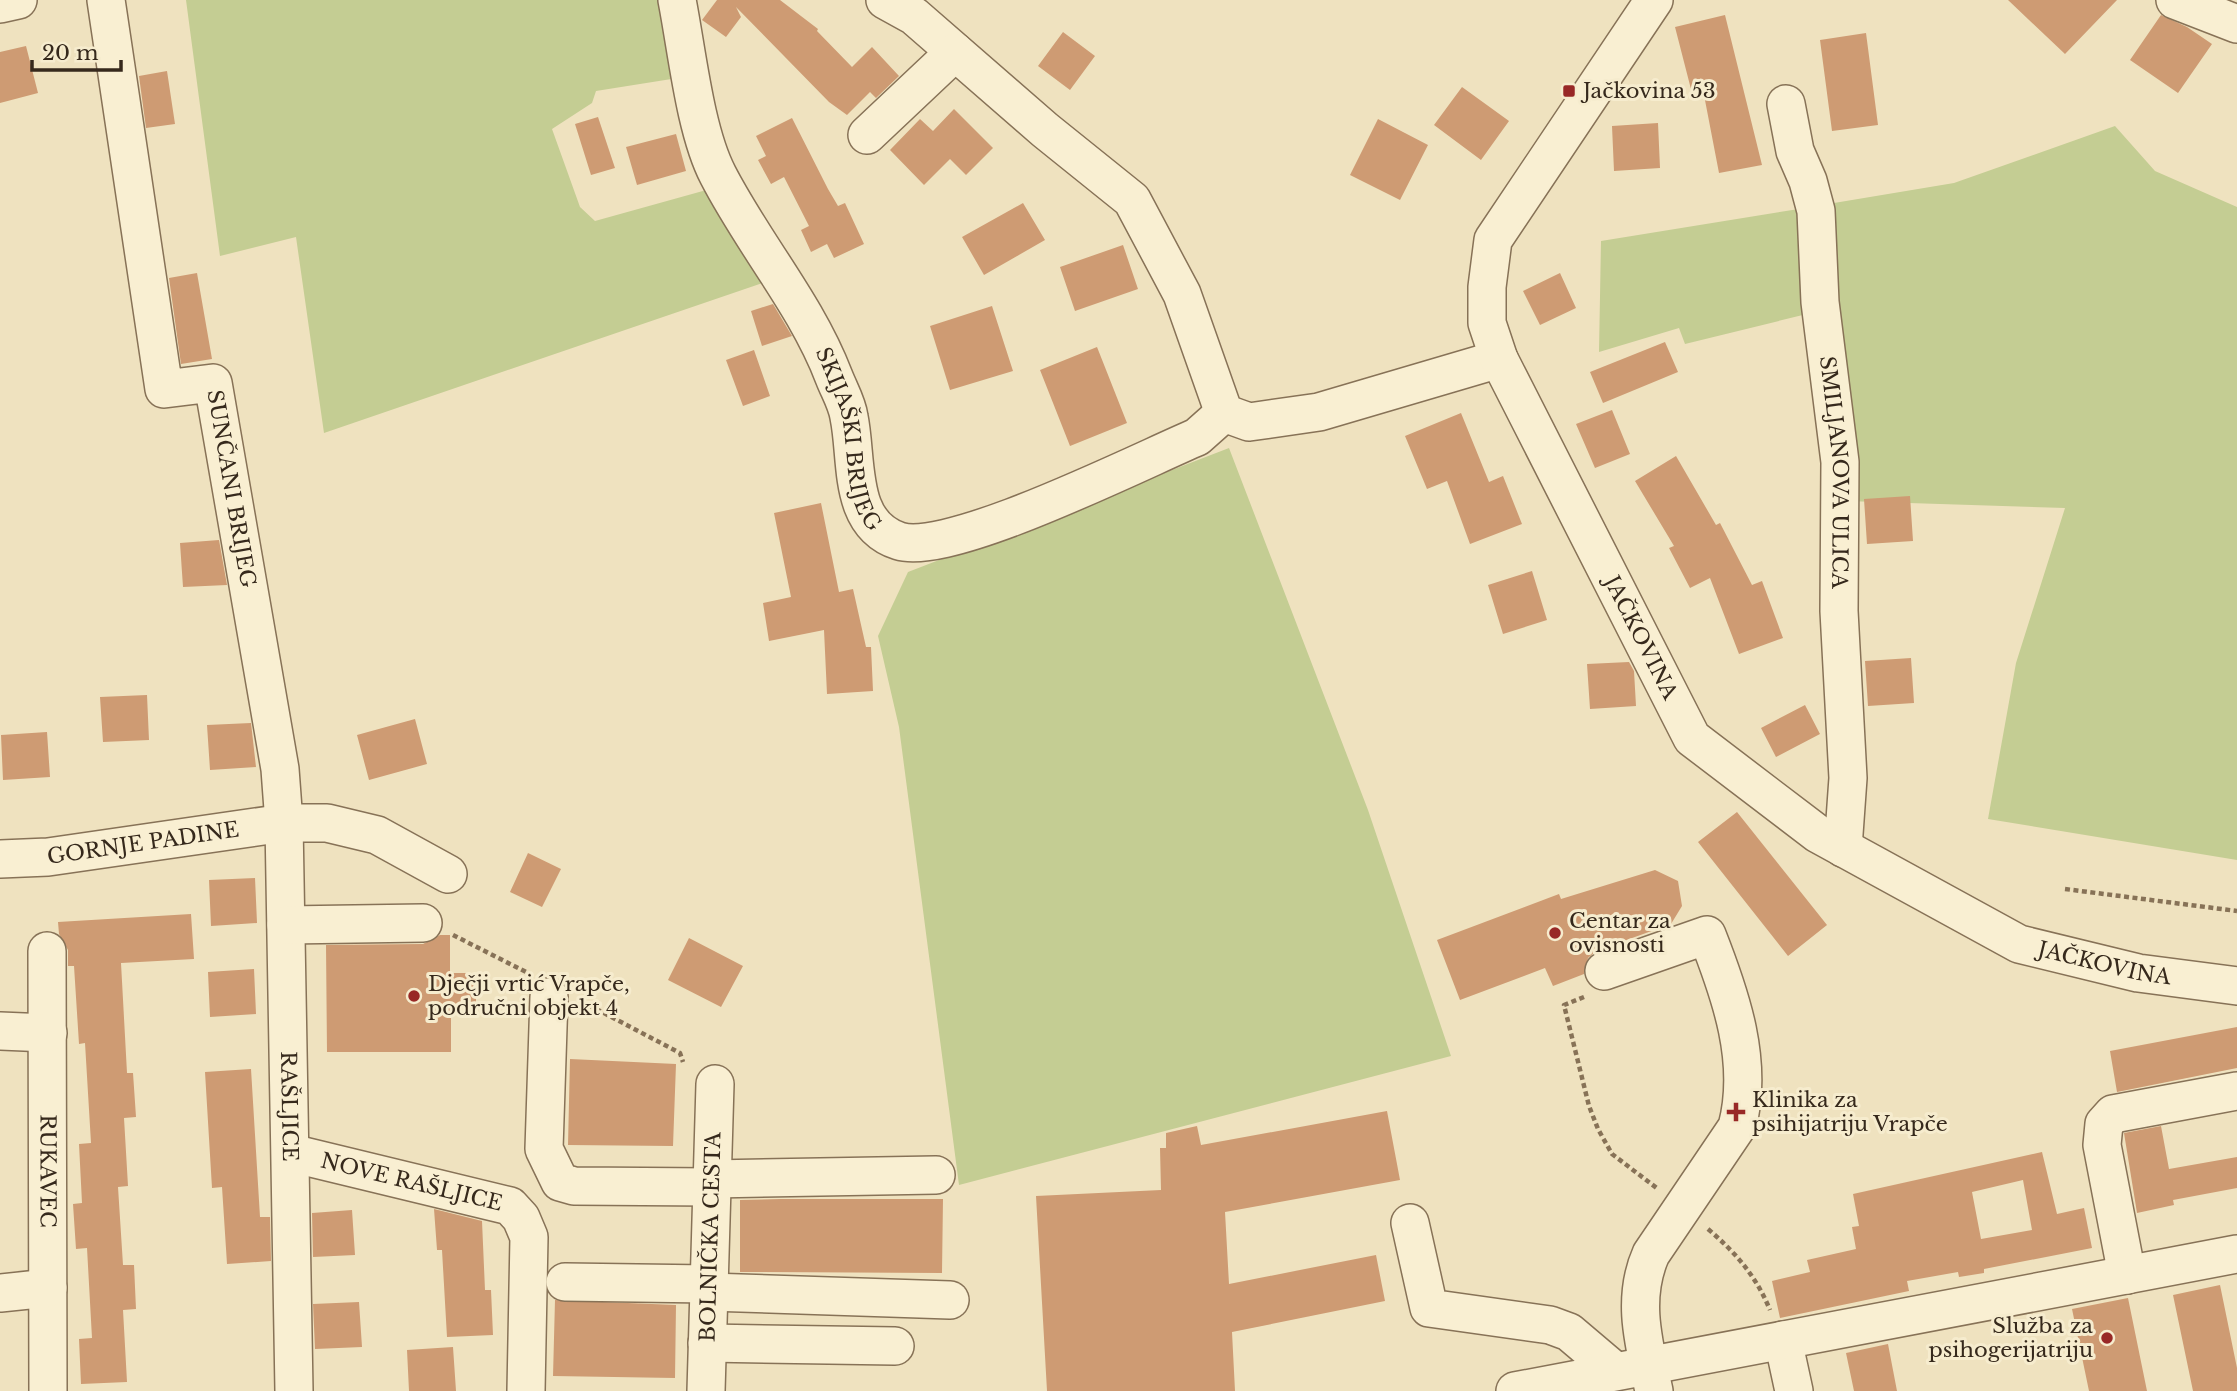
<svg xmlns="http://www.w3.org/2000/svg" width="2237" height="1391" font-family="'Libre Baskerville',serif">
	<rect width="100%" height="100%" fill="#efe2bf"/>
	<path fill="#c4cd93" d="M 186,0 L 667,0 L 684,77 L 596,91 L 592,103 L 552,129 L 580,207 L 595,221 L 710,189 L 771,280 L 324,433 L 296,237 L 220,256 Z
		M 2115,126 L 2155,171 L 2237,207 L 2237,860 L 1988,819 L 2016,663 L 2065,508 L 1846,501 L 1822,205 L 1954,183 Z
		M 1805,208 L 1811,313 L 1685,344 L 1679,328 L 1599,352 L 1601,241 Z
		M 1229,448 L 1368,810 L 1451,1056 L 959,1185 L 899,727 L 878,636 L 908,572 Z"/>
	<path fill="#ce9b73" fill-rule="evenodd" d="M 717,0 L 780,0 L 818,29 L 817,31 L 852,67 L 872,47 L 899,76 L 876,98 L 870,92 L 847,115 L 829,102 L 736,7 L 741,17 L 726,37 L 702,20 Z
		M 2008,0 L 2117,0 L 2065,54 Z
		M 1725,15 L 1762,165 L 1719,173 L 1704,95 L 1693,97 L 1675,27 Z
		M 2161,15 L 2187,27 L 2212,44 L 2178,93 L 2130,60 Z
		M 1063,32 L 1095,56 L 1070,90 L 1038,66 Z
		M 1866,33 L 1878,125 L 1832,131 L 1820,40 Z
		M 26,46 L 38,93 L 0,103 L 0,52 Z
		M 167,71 L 175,124 L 146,128 L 139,76 Z
		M 1462,87 L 1509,121 L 1481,160 L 1434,125 Z
		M 954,109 L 993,148 L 966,175 L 950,159 L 924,185 L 890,150 L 920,119 L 933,131 Z
		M 598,117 L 615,168 L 591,175 L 575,124 Z
		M 792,118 L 828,189 L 838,206 L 845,203 L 864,244 L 834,258 L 827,244 L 811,252 L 801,230 L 809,226 L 784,177 L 771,184 L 758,160 L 766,156 L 756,136 Z
		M 1378,119 L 1428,145 L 1400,200 L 1350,175 Z
		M 1658,123 L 1660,168 L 1614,171 L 1612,126 Z
		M 676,134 L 686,171 L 637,185 L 626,147 Z
		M 1023,203 L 1045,240 L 984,275 L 962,237 Z
		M 1123,245 L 1138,289 L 1075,311 L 1060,267 Z
		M 197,273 L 212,359 L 181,364 L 169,278 Z
		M 1560,273 L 1576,308 L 1540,325 L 1523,291 Z
		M 773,304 L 792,336 L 762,346 L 751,311 Z
		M 992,306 L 1013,371 L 950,390 L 930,326 Z
		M 1665,342 L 1678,372 L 1603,403 L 1590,372 Z
		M 1097,347 L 1127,423 L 1070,446 L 1040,370 Z
		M 754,350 L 770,396 L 743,406 L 726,360 Z
		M 1612,410 L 1630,454 L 1595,468 L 1576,424 Z
		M 1461,413 L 1489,482 L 1503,476 L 1522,524 L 1470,544 L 1447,481 L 1427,489 L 1405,436 Z
		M 1676,456 L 1716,525 L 1720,523 L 1752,585 L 1762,581 L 1783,638 L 1739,654 L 1710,578 L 1690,588 L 1669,548 L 1674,546 L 1635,481 Z
		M 1910,496 L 1913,541 L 1867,544 L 1864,499 Z
		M 821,503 L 839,592 L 853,589 L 866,647 L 871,647 L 873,691 L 827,694 L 824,630 L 769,641 L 763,603 L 791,597 L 774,513 Z
		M 219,540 L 227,585 L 183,587 L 180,543 Z
		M 1532,571 L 1547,620 L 1503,634 L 1488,585 Z
		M 1911,658 L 1914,703 L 1868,706 L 1865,661 Z
		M 1629,662 L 1634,671 L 1636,706 L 1590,709 L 1587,664 Z
		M 147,695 L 149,740 L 103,742 L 100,697 Z
		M 1805,705 L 1820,734 L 1776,757 L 1761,728 Z
		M 415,719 L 427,764 L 369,780 L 357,735 Z
		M 251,723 L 256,767 L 210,770 L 207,725 Z
		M 47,732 L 50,777 L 3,780 L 1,735 Z
		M 1737,812 L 1827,925 L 1788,956 L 1698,842 Z
		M 528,853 L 561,869 L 542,907 L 510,892 Z
		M 1655,870 L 1678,881 L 1682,906 L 1671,924 L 1596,951 L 1588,958 L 1584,974 L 1553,986 L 1545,968 L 1460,1000 L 1437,940 L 1559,894 L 1561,899 Z
		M 255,878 L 257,923 L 211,926 L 209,880 Z
		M 191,914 L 194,959 L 121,963 L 127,1073 L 133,1073 L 136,1117 L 124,1118 L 128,1186 L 118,1187 L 123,1265 L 134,1265 L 136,1309 L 123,1310 L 127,1382 L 81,1384 L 79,1339 L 92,1338 L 87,1248 L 76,1249 L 73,1204 L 82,1203 L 79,1144 L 91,1143 L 85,1043 L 79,1044 L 74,966 L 68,966 L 68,950 L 59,934 L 58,922 Z
		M 440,935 L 450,935 L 450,973 L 476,973 L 476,1005 L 451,1005 L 451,1052 L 327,1052 L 326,945 L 423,944 Z
		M 689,938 L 743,966 L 721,1007 L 668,980 Z
		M 254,969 L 256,1014 L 210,1017 L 208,972 Z
		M 2237,1027 L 2237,1068 L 2117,1092 L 2110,1051 Z
		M 570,1059 L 676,1064 L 673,1146 L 568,1145 Z
		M 251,1069 L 260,1217 L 270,1217 L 271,1261 L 227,1264 L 222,1187 L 212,1188 L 205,1072 Z
		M 1387,1111 L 1400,1180 L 1225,1212 L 1229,1284 L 1376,1255 L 1385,1301 L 1232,1332 L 1235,1391 L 1047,1391 L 1036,1196 L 1161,1190 L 1160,1148 L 1166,1148 L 1166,1133 L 1197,1126 L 1201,1145 Z
		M 2161,1126 L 2169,1169 L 2237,1157 L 2237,1188 L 2173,1200 L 2174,1205 L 2137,1213 L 2124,1133 Z
		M 2042,1152 L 2057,1214 L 2084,1208 L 2092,1248 L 1984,1269 L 1984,1273 L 1959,1277 L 1958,1272 L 1907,1281 L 1909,1291 L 1780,1318 L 1772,1281 L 1810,1272 L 1807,1260 L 1856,1249 L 1852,1227 L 1859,1226 L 1853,1194 ZM 2023,1180 L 2032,1230 L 1981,1239 L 1972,1192 Z
		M 781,1199 L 943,1199 L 942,1273 L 740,1272 L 740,1200 Z
		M 434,1209 L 482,1221 L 485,1290 L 491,1290 L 493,1335 L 447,1337 L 442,1250 L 437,1250 Z
		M 352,1210 L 355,1255 L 313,1257 L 312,1213 Z
		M 2220,1285 L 2237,1368 L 2237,1391 L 2193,1391 L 2173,1295 Z
		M 2128,1298 L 2147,1391 L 2089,1391 L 2072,1309 Z
		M 555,1300 L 676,1305 L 675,1378 L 553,1376 Z
		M 359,1302 L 362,1347 L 315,1349 L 313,1304 Z
		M 1888,1344 L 1897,1391 L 1854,1391 L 1846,1353 Z
		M 453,1347 L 456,1391 L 409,1391 L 407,1350 Z"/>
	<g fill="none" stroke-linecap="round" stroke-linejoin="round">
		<defs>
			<g id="minor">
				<path id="s1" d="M 106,0 L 164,389 L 213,383 L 280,769 L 284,823 L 294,1391"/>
				<path id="s2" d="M 677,0 C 687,51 695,131 718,175 C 754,245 806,304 834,377 C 839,390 847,403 849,417 C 858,460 847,524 899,541 C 950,557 1140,461 1197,437 L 1224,413"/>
				<path d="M 885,0 L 914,16 L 1045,130 L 1132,200 L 1182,294 L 1224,413 L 1249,422 L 1319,412 L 1499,359"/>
				<path id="s3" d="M 1654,0 L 1493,240 L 1487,287 L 1487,323 L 1499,359 L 1692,738 L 1818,834 L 2019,944 L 2138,973 L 2237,986"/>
				<path d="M 2175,0 L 2237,24"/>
				<path d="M 0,4 L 18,0"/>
				<path id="s4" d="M 1786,104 L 1795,151 L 1808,181 L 1816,211 L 1820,302 L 1840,462 L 1839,611 L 1848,778 L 1843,848"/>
				<path d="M 867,135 L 955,52"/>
				<path id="s5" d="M 0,859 L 48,857 L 284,823 L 327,823 L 377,835 L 448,874"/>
				<path d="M 286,925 L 423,923"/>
				<path id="s6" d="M 47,951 L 48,1391"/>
				<path d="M 1604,971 L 1707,935 C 1731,996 1754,1062 1737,1127 L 1651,1254 C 1631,1299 1644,1344 1654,1391"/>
				<path d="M 549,997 L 544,1149 L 560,1182 L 574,1186 L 712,1187"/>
				<path d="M 0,1031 L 48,1033"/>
				<path id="s7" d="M 291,1153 L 510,1206 L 521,1218 L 529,1237 L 526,1391"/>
				<path d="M 712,1179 L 936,1175"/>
				<path d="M 1410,1223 L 1429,1308 L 1550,1325 L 1569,1332 L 1615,1371"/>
				<path d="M 2127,1275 L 2102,1145 L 2104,1124 L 2113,1114 L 2237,1091"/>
				<path d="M 565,1282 L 709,1284"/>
				<path d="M 709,1292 L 950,1300"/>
				<path d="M 0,1293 L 48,1288"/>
				<path d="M 1783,1340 L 1794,1391"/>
				<path d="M 707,1343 L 895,1346"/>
				<path id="s8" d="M 706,1391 L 715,1084"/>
				<path d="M 1515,1391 L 2237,1254"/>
			</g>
		</defs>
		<use href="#minor" stroke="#877257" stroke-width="40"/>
		<path stroke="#877257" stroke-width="4.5" stroke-dasharray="5 3.5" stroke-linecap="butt" d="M 2065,889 L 2237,911
			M 453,935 L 530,974
			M 1584,997 L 1564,1005 L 1589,1106 L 1598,1129 L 1612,1154 L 1658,1189
			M 581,1001 L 680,1053 L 683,1062
			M 1708,1229 C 1736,1253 1756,1276 1770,1310"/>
		<use href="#minor" stroke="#f9efd2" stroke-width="37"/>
	</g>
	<g fill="#982826" stroke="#f6ecce" stroke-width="2.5">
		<rect x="1562" y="84" width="14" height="14" rx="3.5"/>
		<circle cx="1555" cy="933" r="7"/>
		<circle cx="414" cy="996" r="7"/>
		<path d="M1732.5 1101.5h7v7h7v7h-7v7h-7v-7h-7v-7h7z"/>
		<circle cx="2107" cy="1338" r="7"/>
	</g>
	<g text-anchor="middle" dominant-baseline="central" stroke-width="6" stroke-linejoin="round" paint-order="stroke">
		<g font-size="21" fill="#36291c" stroke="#f6ecce" text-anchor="start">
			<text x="1583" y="91">Jačkovina 53</text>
			<text x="1569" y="921">Centar za<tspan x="1569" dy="24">ovisnosti</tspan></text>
			<text x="428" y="984">Dječji vrtić Vrapče,<tspan x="428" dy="24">područni objekt 4</tspan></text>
			<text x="1752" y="1100">Klinika za<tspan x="1752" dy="24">psihijatriju Vrapče</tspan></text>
			<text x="2093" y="1326" text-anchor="end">Služba za<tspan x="2093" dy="24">psihogerijatriju</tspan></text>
		</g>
		<g font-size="21" fill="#36291c" stroke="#f6ecce">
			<text stroke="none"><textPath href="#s2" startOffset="478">SKIJAŠKI BRIJEG</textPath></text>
			<text stroke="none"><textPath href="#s4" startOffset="374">SMILJANOVA ULICA</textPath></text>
			<text stroke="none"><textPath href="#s1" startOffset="550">SUNČANI BRIJEG</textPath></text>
			<text stroke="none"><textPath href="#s3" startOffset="723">JAČKOVINA</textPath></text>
			<text stroke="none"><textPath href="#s5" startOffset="144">GORNJE PADINE</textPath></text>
			<text stroke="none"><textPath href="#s3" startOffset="1311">JAČKOVINA</textPath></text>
			<text stroke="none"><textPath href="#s1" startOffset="1172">RAŠLJICE</textPath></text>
			<text stroke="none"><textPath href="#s6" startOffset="220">RUKAVEC</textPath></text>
			<text stroke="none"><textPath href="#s7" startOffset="124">NOVE RAŠLJICE</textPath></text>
			<text stroke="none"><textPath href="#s8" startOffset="154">BOLNIČKA CESTA</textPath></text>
		</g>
	</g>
	<path d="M32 60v10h89v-10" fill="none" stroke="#36291c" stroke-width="3.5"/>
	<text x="42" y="60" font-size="21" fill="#36291c" stroke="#f6ecce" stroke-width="5" paint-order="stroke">20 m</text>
</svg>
